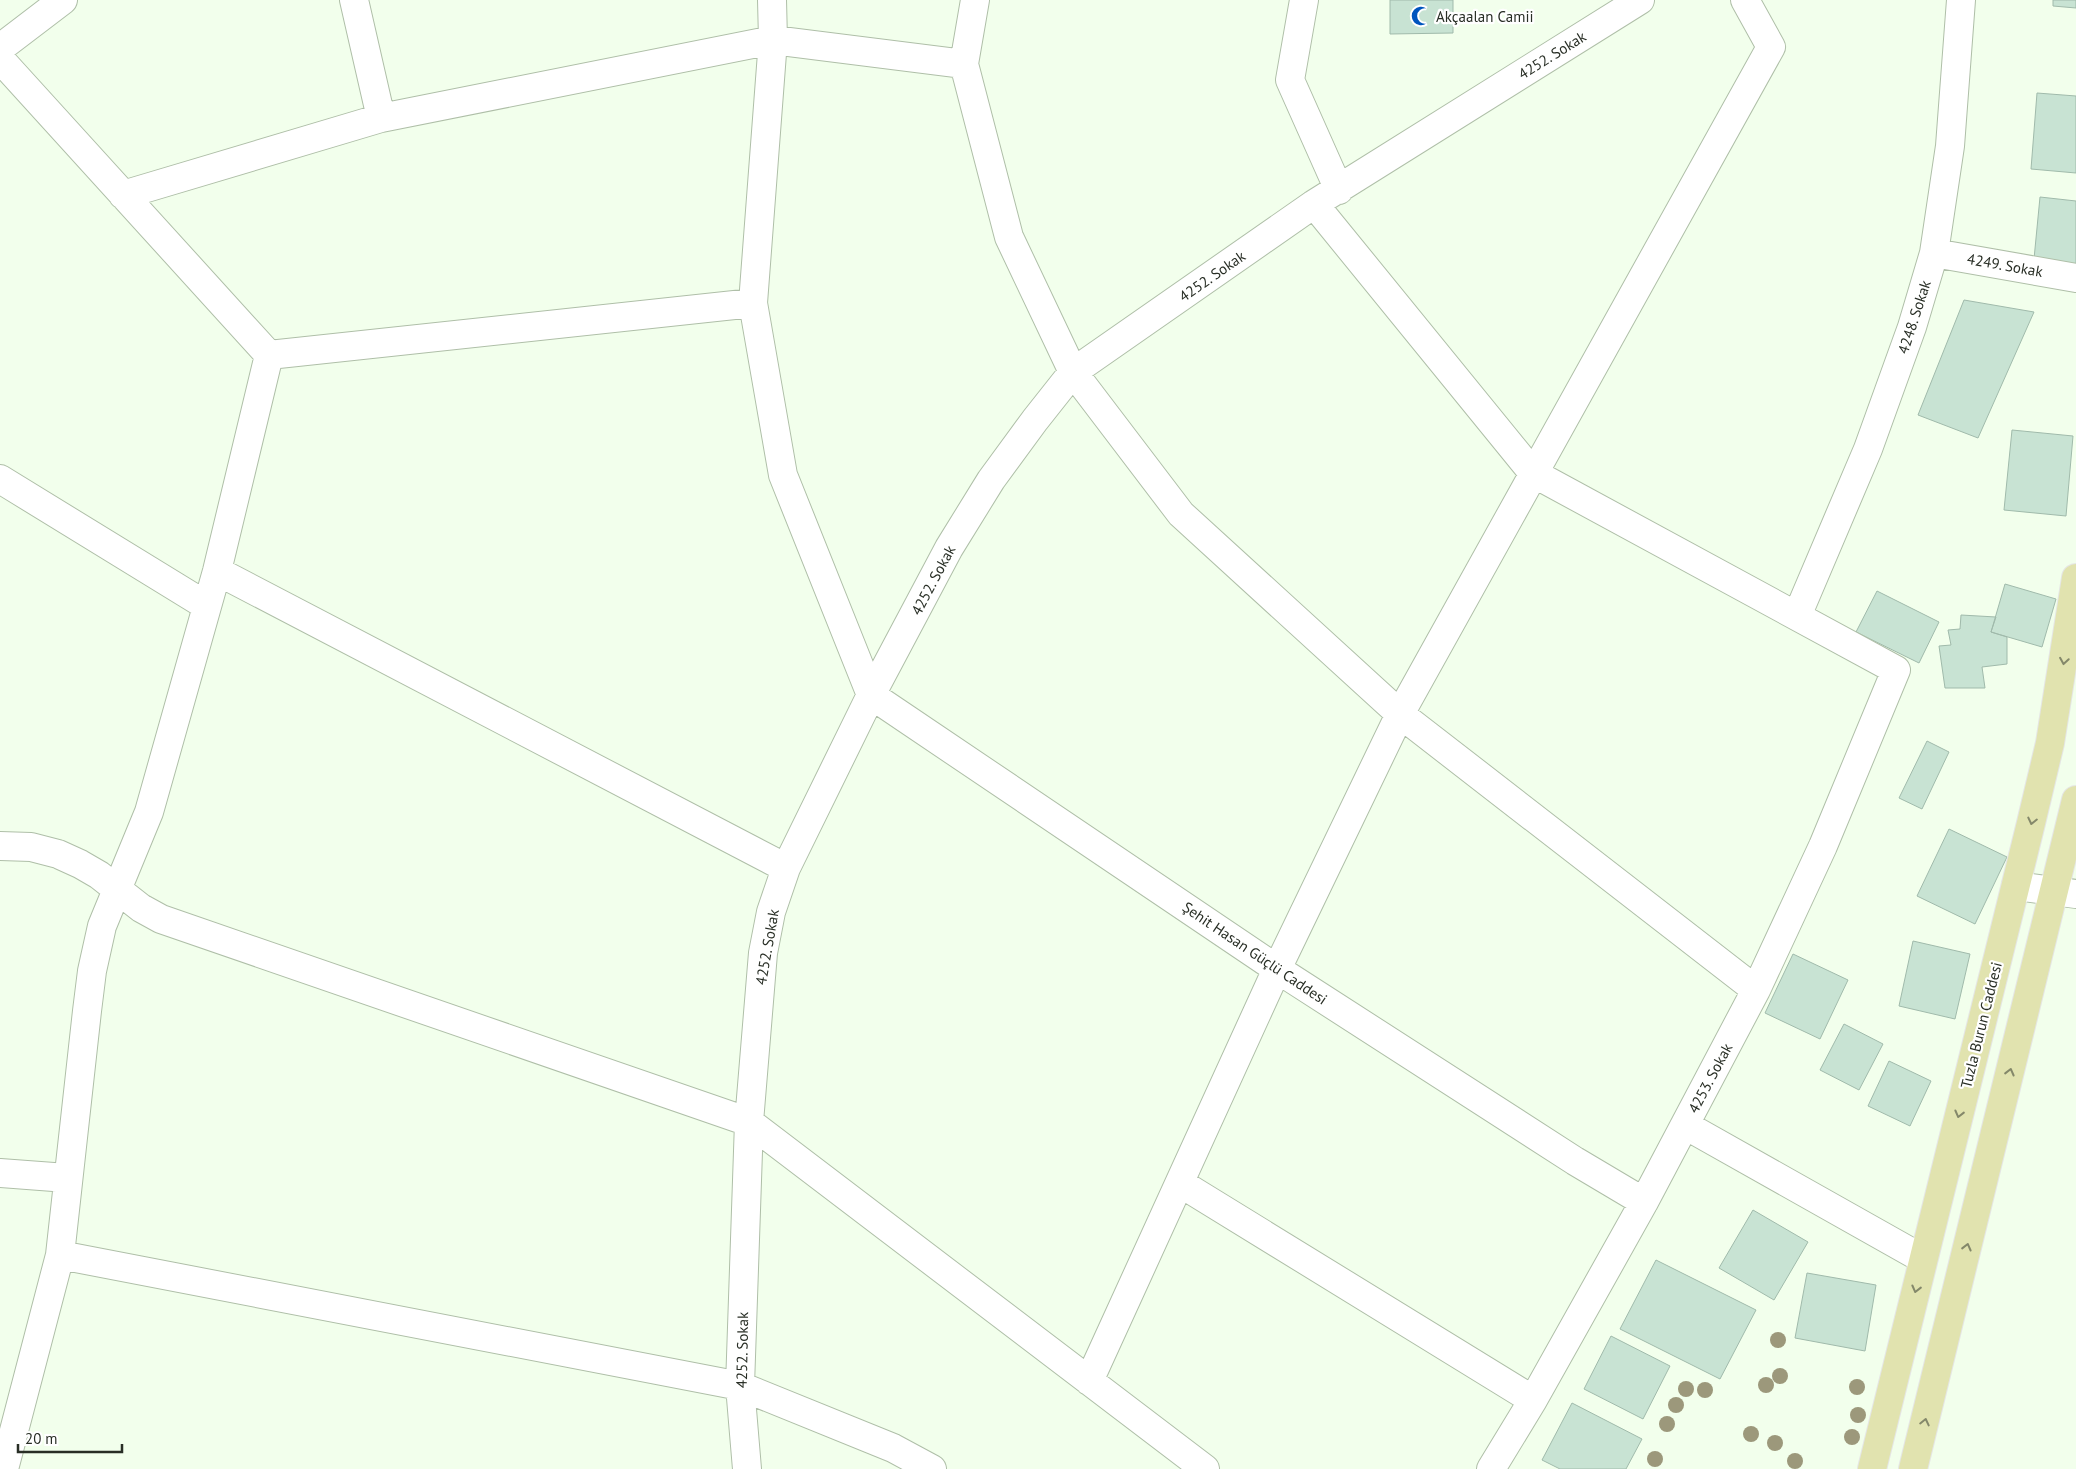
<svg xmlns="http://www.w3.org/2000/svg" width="2076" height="1469" font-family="'PT Sans',sans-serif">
	<rect width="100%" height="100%" fill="#f2ffec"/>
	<path fill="#c8e3d3" stroke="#a0baab" d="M 1390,0 L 1453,0 L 1453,33 L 1390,34 Z
		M 2053,0 L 2076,0 L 2076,8 L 2053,6 Z
		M 2037,93 L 2076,96 L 2076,173 L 2031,169 Z
		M 2040,197 L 2076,201 L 2076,264 L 2034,259 Z
		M 1964,300 L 2034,312 L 1978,438 L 1918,415 Z
		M 2012,430 L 2073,436 L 2066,516 L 2004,510 Z
		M 2005,584 L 2056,599 L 2042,647 L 1991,632 Z
		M 1877,591 L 1939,622 L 1919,663 L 1856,632 Z
		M 1961,615 L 1996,617 L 1991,632 L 2007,637 L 2007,664 L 1982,667 L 1985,688 L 1945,688 L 1939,646 L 1951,645 L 1948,630 L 1960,629 Z
		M 1927,741 L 1949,752 L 1922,809 L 1899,798 Z
		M 1949,829 L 2007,857 L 1975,924 L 1917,896 Z
		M 1913,941 L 1970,954 L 1955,1019 L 1899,1006 Z
		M 1793,954 L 1848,980 L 1820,1039 L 1765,1013 Z
		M 1844,1024 L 1883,1044 L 1859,1090 L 1820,1070 Z
		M 1889,1061 L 1931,1081 L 1910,1126 L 1868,1106 Z
		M 1753,1210 L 1808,1242 L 1774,1300 L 1719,1268 Z
		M 1656,1260 L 1756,1310 L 1720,1379 L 1620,1329 Z
		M 1807,1273 L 1876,1285 L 1865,1351 L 1795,1338 Z
		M 1611,1336 L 1670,1366 L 1643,1419 L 1584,1389 Z
		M 1572,1403 L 1642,1439 L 1626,1469 L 1560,1469 L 1542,1460 Z"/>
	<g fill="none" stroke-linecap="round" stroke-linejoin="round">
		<defs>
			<path id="minor" d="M 354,0 L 381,118
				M 772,0 L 773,40 L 753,303 L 783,475 L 871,695 L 1277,969 L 1575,1161 L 1644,1202
				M 975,0 L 964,64 L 1009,237 L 1073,372 L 1181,514 L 1400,714 L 1756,990
				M 1304,0 L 1290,80 L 1339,190
				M 0,48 L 63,0
				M 0,59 L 269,355 L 217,571 L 149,812 L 102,926 L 92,971 L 87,1011 L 60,1255 L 4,1469
				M 123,195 L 381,118 L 773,40 L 964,64
				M 1314,204 L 1533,473 L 1896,670 L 1823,846 L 1756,990 L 1644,1202 L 1533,1400 L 1491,1469
				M 1934,253 L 2076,278
				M 269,355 L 753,303
				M 0,479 L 207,606
				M 217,571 L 786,868
				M 1797,616 L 1868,449 L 1912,327 L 1934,253 L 1950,146 L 1961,0
				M 0,846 L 31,847 L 58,854 L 80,864 L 99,875 L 141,908 L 161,919 L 749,1122 L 1205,1469
				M 2016,886 L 2076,894
				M 1685,1125 L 1923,1259
				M 0,1173 L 67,1178
				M 1180,1183 L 1533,1400
				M 60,1255 L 740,1386 L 893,1448 L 932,1469
				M 1089,1381 L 1277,969 L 1400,714 L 1771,47 L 1745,0
				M 747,1469 L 740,1386 L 749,1122 L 763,953 L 771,912 L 786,868 L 871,695 L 949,548 L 991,480 L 1035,420 L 1073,372 L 1314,204 L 1640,0"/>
			<path id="major" d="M 1872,1469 L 2031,823 L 2050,743 L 2076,578
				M 1913,1469 L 2076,800"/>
		</defs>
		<use href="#minor" stroke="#afbfa8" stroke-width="30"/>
		<use href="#major" stroke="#e5e6e5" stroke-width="30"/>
		<use href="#minor" stroke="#fff" stroke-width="28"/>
		<use href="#major" stroke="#e1e3af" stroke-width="28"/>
	</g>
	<g fill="#9c987b">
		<circle cx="1778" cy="1340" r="8"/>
		<circle cx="1780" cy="1376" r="8"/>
		<circle cx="1766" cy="1385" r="8"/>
		<circle cx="1857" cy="1387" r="8"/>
		<circle cx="1686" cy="1389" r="8"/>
		<circle cx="1705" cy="1390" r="8"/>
		<circle cx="1676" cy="1405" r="8"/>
		<circle cx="1858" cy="1415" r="8"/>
		<circle cx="1667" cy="1424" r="8"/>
		<circle cx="1751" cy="1434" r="8"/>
		<circle cx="1852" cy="1437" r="8"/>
		<circle cx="1775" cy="1443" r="8"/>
		<circle cx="1655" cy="1459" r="8"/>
		<circle cx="1795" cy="1461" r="8"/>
	</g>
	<defs><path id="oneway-chevron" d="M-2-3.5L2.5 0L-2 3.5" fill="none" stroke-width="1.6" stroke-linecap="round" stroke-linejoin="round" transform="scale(1.25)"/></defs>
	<g stroke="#84886a">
		<use href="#oneway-chevron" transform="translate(2064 661) rotate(99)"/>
		<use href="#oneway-chevron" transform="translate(2032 821) rotate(103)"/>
		<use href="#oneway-chevron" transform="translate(2010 1072) rotate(-76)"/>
		<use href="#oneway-chevron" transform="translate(1959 1114) rotate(104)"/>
		<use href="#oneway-chevron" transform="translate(1967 1247) rotate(-76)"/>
		<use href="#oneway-chevron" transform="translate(1916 1289) rotate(104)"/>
		<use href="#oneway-chevron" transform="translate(1925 1422) rotate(-77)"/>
	</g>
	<defs>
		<symbol id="mosque-bare" viewBox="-9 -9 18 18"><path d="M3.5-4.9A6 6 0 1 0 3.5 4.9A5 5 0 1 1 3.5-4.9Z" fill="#0055be" stroke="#fff" stroke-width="2.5" paint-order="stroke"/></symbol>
	</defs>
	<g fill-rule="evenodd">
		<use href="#mosque-bare" x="1407" y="2" width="28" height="28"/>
	</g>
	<g text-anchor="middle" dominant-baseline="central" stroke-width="4.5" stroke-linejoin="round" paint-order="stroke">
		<g font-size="15" fill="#282e25" stroke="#fff" text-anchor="start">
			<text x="1436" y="16">Akçaalan Camii</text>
		</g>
		<g font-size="15" fill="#282e25" stroke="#fff">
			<text transform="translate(1552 55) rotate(-32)">4252. Sokak</text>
			<text transform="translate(2005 265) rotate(10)">4249. Sokak</text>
			<text transform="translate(1212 276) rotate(-35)">4252. Sokak</text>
			<text transform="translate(1914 317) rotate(-72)">4248. Sokak</text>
			<text transform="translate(933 580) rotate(-62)">4252. Sokak</text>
			<text transform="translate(767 947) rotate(-80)">4252. Sokak</text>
			<text transform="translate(1255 953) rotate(34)">Şehit Hasan Güçlü Caddesi</text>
			<text transform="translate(1981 1025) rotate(-76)">Tuzla Burun Caddesi</text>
			<text transform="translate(1710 1078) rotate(-62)">4253. Sokak</text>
			<text transform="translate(742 1350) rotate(-89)">4252. Sokak</text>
		</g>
	</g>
	<path d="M18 1444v8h104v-8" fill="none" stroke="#282e25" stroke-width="2.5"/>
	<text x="25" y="1444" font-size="15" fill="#282e25" stroke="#ffffff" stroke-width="4" paint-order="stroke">20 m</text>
</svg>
